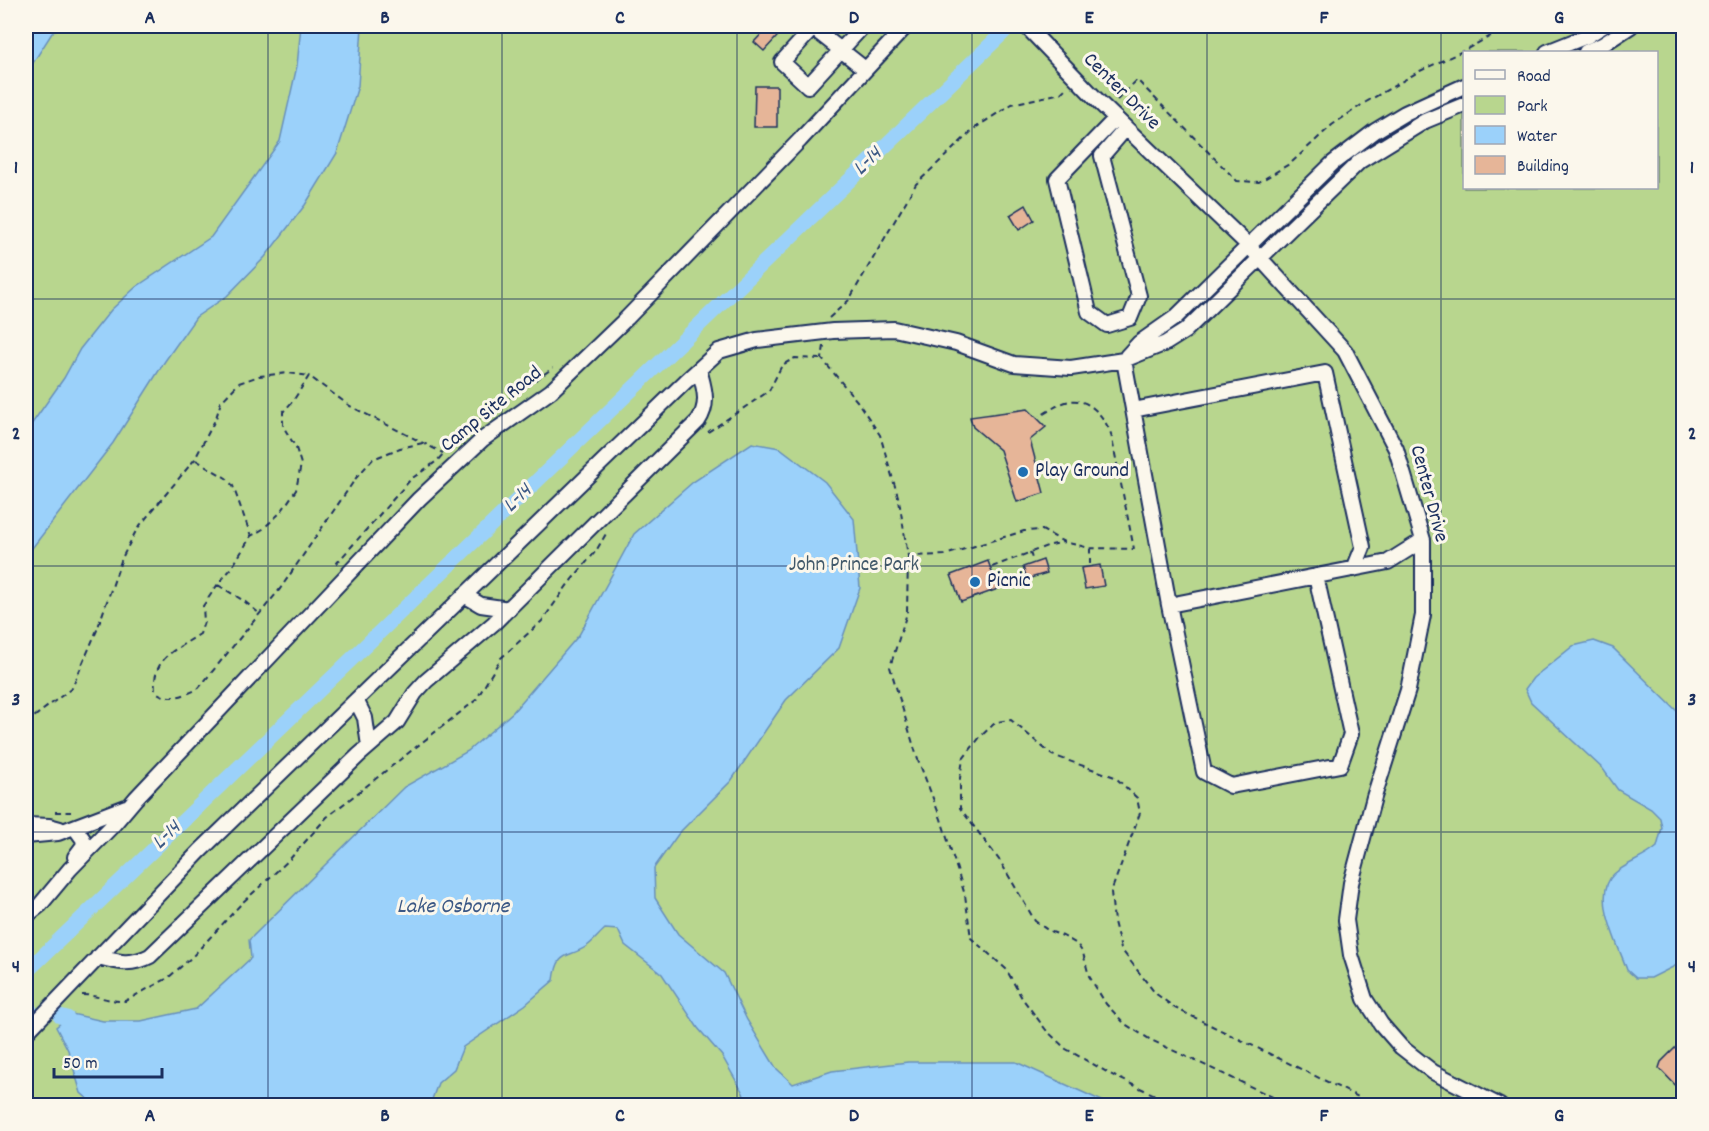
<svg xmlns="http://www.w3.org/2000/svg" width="1709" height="1131" font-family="Dekko,sans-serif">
	<rect width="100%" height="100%" fill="#f5e3d3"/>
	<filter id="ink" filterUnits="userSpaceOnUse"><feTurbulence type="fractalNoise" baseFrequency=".0167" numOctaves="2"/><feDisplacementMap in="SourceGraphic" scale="12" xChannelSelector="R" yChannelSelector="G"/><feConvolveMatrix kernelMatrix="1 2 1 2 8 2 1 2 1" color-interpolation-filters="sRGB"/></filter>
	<g filter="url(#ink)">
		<path fill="#b8d68e" stroke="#6a8276" stroke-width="1.5" fill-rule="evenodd" d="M 26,26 L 1683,26 L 1683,1105 L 26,1105 ZM 1464,52 L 1656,52 L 1656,188 L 1464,188 Z"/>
		<path fill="#9bd1fa" stroke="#6890bc" stroke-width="1.5" d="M 26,26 L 61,26 L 52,33 L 26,74 Z
			M 301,26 L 362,26 L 358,86 L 337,153 L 305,205 L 265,257 L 227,296 L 196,317 L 165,361 L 113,443 L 26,556 L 26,432 L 64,378 L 80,349 L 111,310 L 136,287 L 211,237 L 280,141 L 297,66 Z
			M 752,443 L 780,448 L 825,482 L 854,519 L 860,588 L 839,648 L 786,700 L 731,781 L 679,833 L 654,868 L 655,898 L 678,934 L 724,973 L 747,1020 L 776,1068 L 793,1084 L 832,1071 L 908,1062 L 1016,1062 L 1111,1105 L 747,1105 L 743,1093 L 722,1056 L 698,1028 L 662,974 L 625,945 L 618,930 L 605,929 C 599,934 594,941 587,946 C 568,959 558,949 554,980 L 525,1005 L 463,1047 L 454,1069 L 438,1083 L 430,1105 L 96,1106 L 81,1093 L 68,1050 L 56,1027 L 72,1014 L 103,1021 L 141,1021 L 196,1009 L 251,958 L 249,940 L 404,787 L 468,751 L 513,712 L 579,635 L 634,534 L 693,482 Z
			M 1594,641 L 1613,648 L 1683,717 L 1683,962 L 1651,978 L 1636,978 L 1627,970 C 1619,946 1591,895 1614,874 C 1626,863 1645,858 1657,847 L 1662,828 L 1660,818 L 1651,809 L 1618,790 L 1603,769 L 1531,702 L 1525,689 L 1533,678 L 1573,646 Z"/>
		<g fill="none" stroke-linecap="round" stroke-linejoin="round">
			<path stroke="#9bd1fa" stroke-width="15" d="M 26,972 L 1010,26
				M 26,1005 L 30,1010
				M 60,1016 L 67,1018"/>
		</g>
		<path fill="#e6b598" stroke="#1b2f5e" stroke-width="1.5" d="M 769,26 L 787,26 L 764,51 L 754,42 Z
			M 755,86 L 777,86 L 777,127 L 754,127 Z
			M 1026,205 L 1034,220 L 1019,230 L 1010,215 Z
			M 1028,409 L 1046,427 L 1030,440 L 1044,493 L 1017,502 L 1000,450 L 973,427 L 970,417 Z
			M 1043,560 L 1047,573 L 1027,579 L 1023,567 Z
			M 988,561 L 998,589 L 961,602 L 951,575 Z
			M 1100,565 L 1104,586 L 1085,589 L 1081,568 Z
			M 1683,1040 L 1683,1093 L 1659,1068 L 1661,1062 Z"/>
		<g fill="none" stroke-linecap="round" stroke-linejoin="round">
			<defs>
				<path id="minor" d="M 863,26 L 808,86 L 782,62 L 813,28 L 865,69
					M 1026,26 L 1101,104 L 1248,245 L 1345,351 L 1396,449 L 1423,540 L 1423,615 L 1408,690 L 1374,797 L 1351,883 L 1346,920 L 1351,955 L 1365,999 L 1381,1024 L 1401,1047 L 1433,1072 L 1500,1106
					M 1547,52 L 1587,36 L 1603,26
					M 1586,52 L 1602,45 L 1631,26
					M 1116,118 L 1057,179 L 1089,312 L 1107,325 L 1130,318 L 1139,296 L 1102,156 L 1126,128
					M 1127,356 L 1139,343 L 1176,317 L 1333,163 L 1375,131 L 1405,113 L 1464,86
					M 1124,360 L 1169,605 L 1388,562 L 1423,540
					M 1133,410 L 1325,373 L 1363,547 L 1354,569
					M 464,595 L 481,605 L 509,609
					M 1169,605 L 1204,772 L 1231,786 L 1340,765 L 1351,734 L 1316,576
					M 356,700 L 365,718 L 369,746
					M 26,825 L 49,826 L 60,829
					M 26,836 L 58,833 L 126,807
					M 75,857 L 84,845 L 83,839 L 75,828
					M 26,916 L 40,905 L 70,869 L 114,824 L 136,798 L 419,499 L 483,439 L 551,391 L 627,318 L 800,140 L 906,26
					M 98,957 C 117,962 131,966 150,956 L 359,755 L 397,722 L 415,693 L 426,681 L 494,623 L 698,421 C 710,403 704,388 699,369
					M 26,1033 L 200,851 L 686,381 L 719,351 L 757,340 L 833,331 L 894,329 L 956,343 L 1014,364 L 1071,368 L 1124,360 L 1166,343 L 1185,331 L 1360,161 L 1425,121 L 1464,105"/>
			</defs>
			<use href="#minor" stroke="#1b2f5e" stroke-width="18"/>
			<path stroke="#1b2f5e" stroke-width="2" stroke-dasharray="6 4.5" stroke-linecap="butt" d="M 1006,26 L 1012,31
				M 1117,100 L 1137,80 L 1237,181 L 1259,182 L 1291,163 L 1332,125 L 1366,102 L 1420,71 L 1465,50 L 1509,26
				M 829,318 L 849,300 L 916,184 L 975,128 L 1012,104 L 1061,93 L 1066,88
				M 824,346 L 822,359 L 857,401 L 880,435 L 899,500 L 908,556 L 907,613 L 890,667 L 917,757 L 941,819 L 965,895 L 971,938 L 1006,969 L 1022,998 L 1046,1030 L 1066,1049 L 1114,1076 L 1179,1106
				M 708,432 L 769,391 L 782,365 L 795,358 L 822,359
				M 423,443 L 400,448 L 373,459 L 356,478 L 280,589 L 198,689 C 183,696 168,702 155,691 C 152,657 176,650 200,634 L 204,622 L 203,606 L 218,584 L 231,569 L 251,536 L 263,529 L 281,512 L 296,490 L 301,464 L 296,448 L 283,426 L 283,412 L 293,401 L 309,376 L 350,406 L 443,453
				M 196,460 L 226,478 L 233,486 L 251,536
				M 1030,552 L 1033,562
				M 908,556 L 945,555 L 1024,531 L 1042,530 L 1064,542 L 1090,548 L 1134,549 L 1111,434 C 1105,418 1090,398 1070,401 C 1059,403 1049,411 1040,416
				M 336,564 L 411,479 L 437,461 L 457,438 L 483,416 L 553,368
				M 1090,564 L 1090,549
				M 992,567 L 1047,546 L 1064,542
				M 218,585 L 244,601 L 260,614
				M 26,723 L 72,688 L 97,630 L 122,558 L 137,529 L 195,459 L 216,418 L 221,402 L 239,383 L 259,376 L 288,373 L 309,376
				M 55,812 L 71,812
				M 82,995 C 97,995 111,1002 125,1001 L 168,978 L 192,957 L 242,903 L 289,860 L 327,817 L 476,700 L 501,658 L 542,621 L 569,583 L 596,551 L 607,532
				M 1292,1106 L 1151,1040 L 1125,1024 L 1106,1004 L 1089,976 L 1083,953 L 1077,944 L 1063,936 L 1049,931 L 1035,921 L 1000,861 L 960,808 L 960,778 L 963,759 L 980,737 L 996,722 L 1011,720 L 1052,755 L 1115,777 L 1137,798 L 1140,813 L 1111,892 L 1114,922 L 1121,949 L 1155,993 L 1175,1008 L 1377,1106"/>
			<use href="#minor" stroke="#fbf7ec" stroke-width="14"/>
		</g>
	</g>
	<path fill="none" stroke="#1b2f5e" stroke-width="1.5" stroke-opacity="0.55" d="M 268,26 L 268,1106M 502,26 L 502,1106M 737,26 L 737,1106M 972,26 L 972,1106M 1207,26 L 1207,1106M 1441,26 L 1441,1106M 26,299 L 1684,299M 26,566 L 1684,566M 26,832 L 1684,832"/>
	<g fill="#1f6fb2" stroke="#fbf7ec" stroke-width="2">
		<circle cx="1023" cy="472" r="6"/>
		<circle cx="975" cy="582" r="6"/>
	</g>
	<g text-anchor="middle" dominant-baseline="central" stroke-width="6" stroke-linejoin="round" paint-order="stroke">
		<g font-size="21" fill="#1b2f5e" stroke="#fbf7ec">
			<text transform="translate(1121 92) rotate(45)">Center Drive</text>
			<text transform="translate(492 410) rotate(-39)">Camp Site Road</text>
			<text transform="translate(1428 494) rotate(75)">Center Drive</text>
		</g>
		<g font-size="21" fill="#1b2f5e" stroke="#fbf7ec" text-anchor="start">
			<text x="1035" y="472">Play Ground</text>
			<text x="987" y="582">Picnic</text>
		</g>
		<g font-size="21" fill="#42596a" stroke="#fbf7ec">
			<text x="854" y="566">John Prince Park</text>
		</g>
		<g font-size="22" font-style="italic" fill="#3b5885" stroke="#fbf7ec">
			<text transform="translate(868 162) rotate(-44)">L-14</text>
			<text transform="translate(518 499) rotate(-44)">L-14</text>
			<text transform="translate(167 836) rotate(-44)">L-14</text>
			<text x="453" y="907">Lake Osborne</text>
		</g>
	</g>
	<rect width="1709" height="1131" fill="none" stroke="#fbf7ec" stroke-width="66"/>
	<rect x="1463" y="51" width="195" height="138" fill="#fbf7ec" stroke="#a1a7b3" stroke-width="1.5"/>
	<rect x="1475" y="70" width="30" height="9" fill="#fbf7ec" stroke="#a1a7b3" stroke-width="1.5"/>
	<text x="1517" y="81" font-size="18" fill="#1b2f5e">Road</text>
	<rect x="1475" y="96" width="30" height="18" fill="#b8d68e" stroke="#a1a7b3" stroke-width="1.5"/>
	<text x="1517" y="111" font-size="18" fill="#1b2f5e">Park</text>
	<rect x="1475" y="126" width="30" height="18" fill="#9bd1fa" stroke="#a1a7b3" stroke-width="1.5"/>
	<text x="1517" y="141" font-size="18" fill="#1b2f5e">Water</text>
	<rect x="1475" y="156" width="30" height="18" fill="#e6b598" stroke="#a1a7b3" stroke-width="1.5"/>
	<text x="1517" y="171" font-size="18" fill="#1b2f5e">Building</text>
	<path d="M54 1068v9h108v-9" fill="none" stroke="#1b2f5e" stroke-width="3"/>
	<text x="63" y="1068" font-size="18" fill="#1b2f5e" stroke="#fbf7ec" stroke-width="4.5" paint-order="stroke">50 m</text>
	<rect x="33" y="33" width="1643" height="1065" fill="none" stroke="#1b2f5e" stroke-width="2"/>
	<g font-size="20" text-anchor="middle" font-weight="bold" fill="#1b2f5e">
		<text x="150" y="23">A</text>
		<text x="385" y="23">B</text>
		<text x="620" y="23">C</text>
		<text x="854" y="23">D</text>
		<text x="1089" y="23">E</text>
		<text x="1324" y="23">F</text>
		<text x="1559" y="23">G</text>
		<text x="16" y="173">1</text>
		<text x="1692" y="173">1</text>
		<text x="16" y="439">2</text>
		<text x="1692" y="439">2</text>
		<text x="16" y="705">3</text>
		<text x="1692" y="705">3</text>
		<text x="16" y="972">4</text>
		<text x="1692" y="972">4</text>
		<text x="150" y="1121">A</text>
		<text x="385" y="1121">B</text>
		<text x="620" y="1121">C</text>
		<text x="854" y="1121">D</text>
		<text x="1089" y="1121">E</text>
		<text x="1324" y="1121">F</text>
		<text x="1559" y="1121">G</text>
	</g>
</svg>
